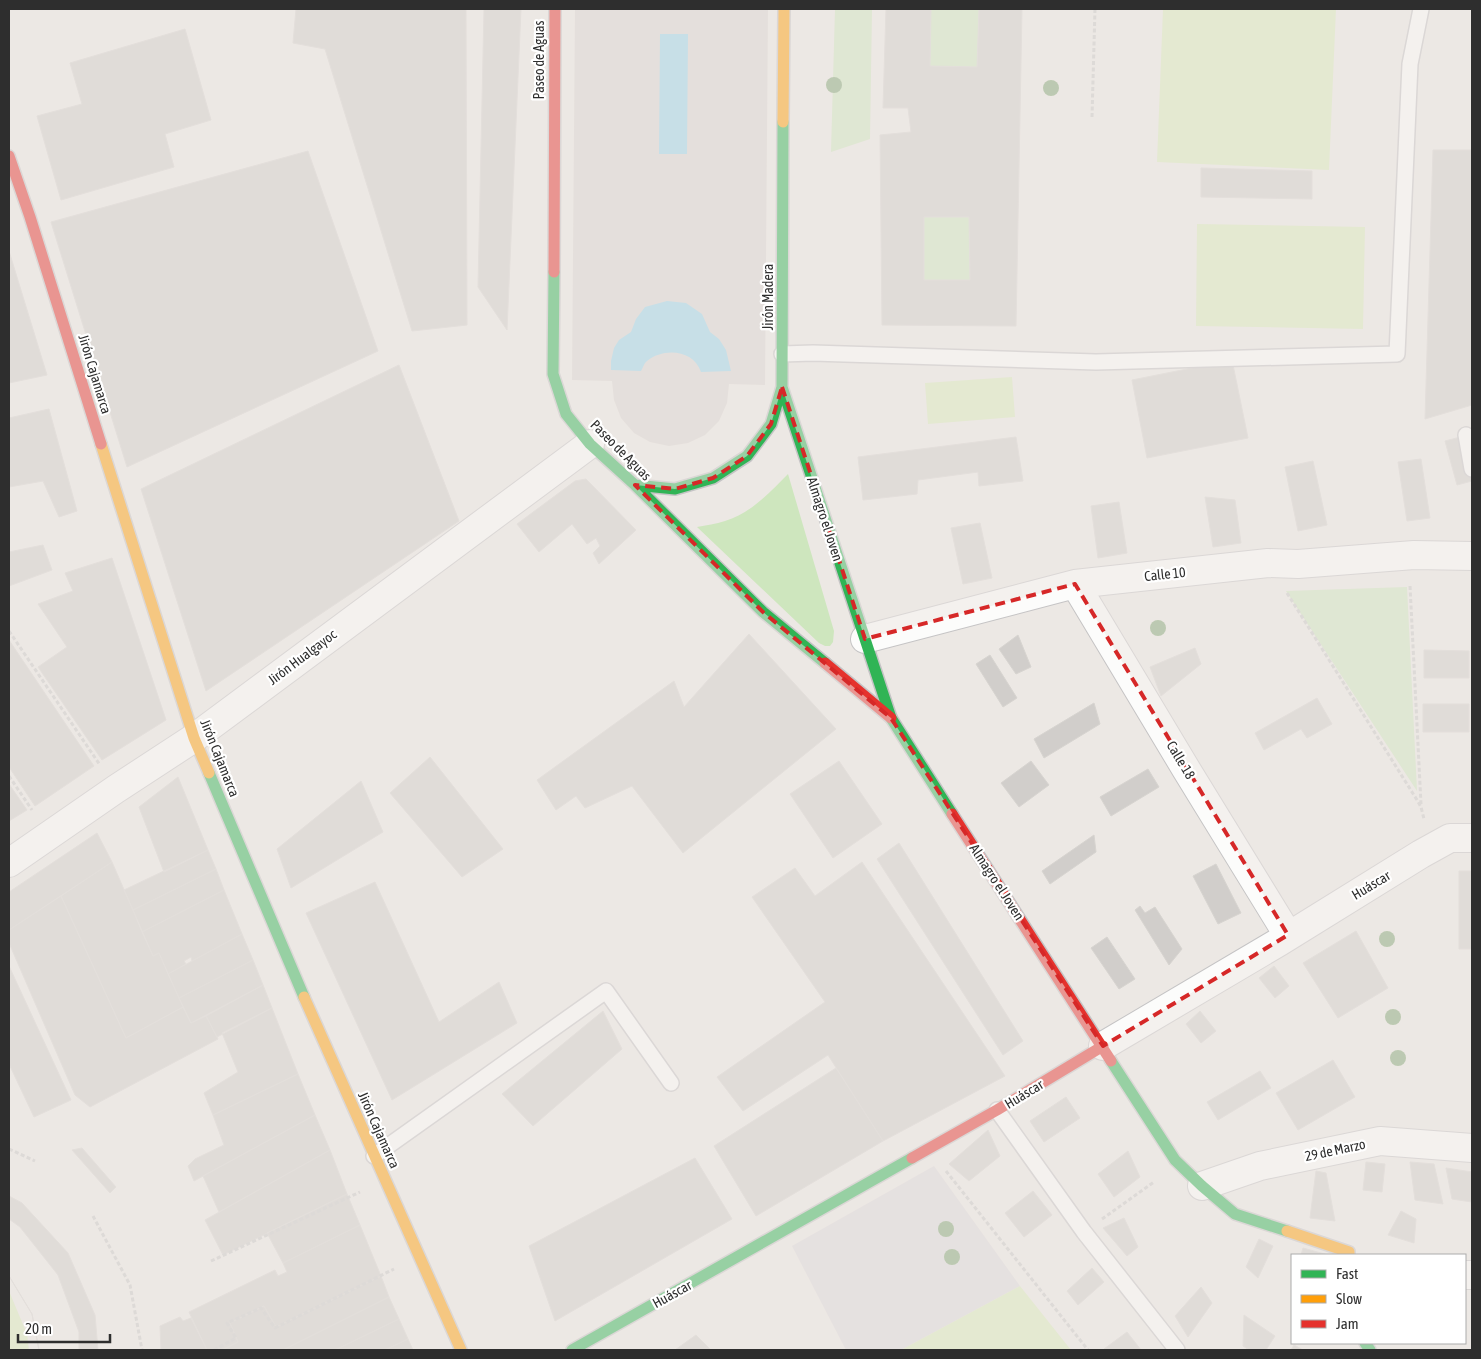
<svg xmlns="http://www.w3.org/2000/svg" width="1481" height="1359" font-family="'Asap Condensed',sans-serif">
	<rect width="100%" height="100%" fill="#ece8e4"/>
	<path fill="#dcd9db" d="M 934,1166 L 1020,1286 L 901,1350 L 846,1350 L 792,1246 Z"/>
	<path fill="#cee6be" d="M 835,9 L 872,9 L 870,139 L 831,152 Z
		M 931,9 L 979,9 L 977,67 L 930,66 Z
		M 924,217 L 969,217 L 970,280 L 924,280 Z
		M 788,474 L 834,631 L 833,642 L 830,646 L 825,646 L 819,643 L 697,527 C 706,525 716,524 725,521 C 751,513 769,493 788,474 Z
		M 1407,587 L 1417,791 L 1286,591 Z"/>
	<path fill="#d9eabb" d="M 1163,9 L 1336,9 L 1329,170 L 1157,162 Z
		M 1197,224 L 1365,227 L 1363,329 L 1196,326 Z
		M 1012,377 L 1015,417 L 928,424 L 925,383 Z
		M 1020,1286 L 1071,1350 L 901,1350 Z
		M 9,1291 L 27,1334 L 29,1350 L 9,1350 Z"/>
	<path fill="#dad6d2" d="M 575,9 L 768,9 L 765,385 L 729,384 L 727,403 L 719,421 L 705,435 L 688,443 L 669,446 L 650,442 L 634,433 L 621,418 L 614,400 L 612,381 L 572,380 Z"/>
	<path fill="#99d6ec" d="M 660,34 L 688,34 L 687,154 L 659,154 Z
		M 667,301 L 686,303 L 702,314 L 710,332 L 719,339 L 726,350 L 731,371 L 701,372 C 694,350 664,347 647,361 C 644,363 643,368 641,371 L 611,370 L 611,361 L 614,348 L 619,340 L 631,332 L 636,319 L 645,307 Z"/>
	<path fill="#d1cecb" stroke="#d7d4d0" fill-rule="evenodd" d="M 296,9 L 466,9 L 467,325 L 412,331 L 325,49 L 293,43 Z
		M 484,9 L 521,9 L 507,330 L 478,287 Z
		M 886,9 L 931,9 L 930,66 L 977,67 L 979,9 L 1022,9 L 1016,326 L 882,325 L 880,135 L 911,132 L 908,108 L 883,108 ZM 924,217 L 969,217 L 970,280 L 924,280 Z
		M 185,29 L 211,120 L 165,134 L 174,167 L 61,200 L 37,116 L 82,104 L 70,63 Z
		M 1433,150 L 1472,150 L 1472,405 L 1425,419 Z
		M 308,151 L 378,351 L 127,467 L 51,222 Z
		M 1201,168 L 1312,171 L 1312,199 L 1201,197 Z
		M 9,251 L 47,375 L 9,383 Z
		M 1232,360 L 1248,438 L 1147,458 L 1132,380 Z
		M 399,365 L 459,521 L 206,691 L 141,489 Z
		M 49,409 L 77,511 L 59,517 L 43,481 L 9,487 L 9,418 Z
		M 1472,434 L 1472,481 L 1457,485 L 1445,441 Z
		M 1016,437 L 1023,481 L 979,486 L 978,472 L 918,480 L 917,494 L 863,500 L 858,457 Z
		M 1421,459 L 1430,518 L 1407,521 L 1398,462 Z
		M 1313,461 L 1327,525 L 1298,531 L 1285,467 Z
		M 586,479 L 636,530 L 599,564 L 593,553 L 600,546 L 596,538 L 587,544 L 572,524 L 539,552 L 517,524 L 575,481 Z
		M 1205,497 L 1235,500 L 1241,543 L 1213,547 Z
		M 1119,502 L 1127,553 L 1098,558 L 1091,506 Z
		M 980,523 L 992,578 L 963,584 L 951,528 Z
		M 43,545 L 52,570 L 9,586 L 9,552 Z
		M 112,558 L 166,720 L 102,760 L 38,667 L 67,647 L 38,604 L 73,591 L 65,573 Z
		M 749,634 L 836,729 L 683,853 L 632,786 L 585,808 L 576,796 L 556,810 L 537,780 L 674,681 L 684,707 Z
		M 1018,635 L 1031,667 L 1016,674 L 999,649 Z
		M 9,640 L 94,766 L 35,806 L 9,767 Z
		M 1195,648 L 1201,664 L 1161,696 L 1150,667 Z
		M 1424,650 L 1469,651 L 1469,678 L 1424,678 Z
		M 990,655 L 1017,698 L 1003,707 L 976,664 Z
		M 1317,698 L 1332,724 L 1307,738 L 1301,729 L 1264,750 L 1255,733 Z
		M 1094,703 L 1100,724 L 1044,758 L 1034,739 Z
		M 1423,704 L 1469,704 L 1469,732 L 1423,732 Z
		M 430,757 L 503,849 L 462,877 L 390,793 Z
		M 839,761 L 882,824 L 833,858 L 790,794 Z
		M 1031,761 L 1049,785 L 1019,807 L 1001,783 Z
		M 1148,769 L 1159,787 L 1111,816 L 1100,797 Z
		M 178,777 L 208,850 L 164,872 L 139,807 Z
		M 361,781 L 383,832 L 291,888 L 277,849 Z
		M 9,784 L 27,810 L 9,821 Z
		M 97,833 L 112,862 L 9,930 L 9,892 Z
		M 1094,835 L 1096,852 L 1050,884 L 1042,871 Z
		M 899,843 L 1023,1041 L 1003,1055 L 877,859 Z
		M 208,850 L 216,869 L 133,910 L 124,890 Z
		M 112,862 L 153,956 L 159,953 L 183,1007 L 126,1038 L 61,896 Z
		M 862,862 L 1005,1076 L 883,1141 L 828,1055 L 743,1111 L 717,1077 L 825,1002 L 752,897 L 795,868 L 815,896 Z
		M 1216,864 L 1241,913 L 1218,924 L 1193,876 Z
		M 216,869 L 224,890 L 142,932 L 133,910 Z
		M 1459,871 L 1472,871 L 1472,949 L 1459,949 Z
		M 375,882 L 439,1022 L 499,982 L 517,1023 L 392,1100 L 306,913 Z
		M 224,890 L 242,934 L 192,961 L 191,957 L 184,961 L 186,964 L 168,974 L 159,953 L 153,956 L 142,932 Z
		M 61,896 L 126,1038 L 183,1007 L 191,1023 L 206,1016 L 218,1039 L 90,1107 L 75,1095 L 9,943 L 9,930 Z
		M 1140,906 L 1145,913 L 1155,907 L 1182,949 L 1169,965 L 1135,910 Z
		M 1356,931 L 1388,988 L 1338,1018 L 1303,963 Z
		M 242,934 L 253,960 L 179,998 L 168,974 Z
		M 1107,937 L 1135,979 L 1119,989 L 1091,948 Z
		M 253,960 L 263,985 L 191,1023 L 179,998 Z
		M 9,966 L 71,1100 L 34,1117 L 9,1064 Z
		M 1274,966 L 1289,986 L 1275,998 L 1259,978 Z
		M 263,985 L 272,1008 L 217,1037 L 206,1016 Z
		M 272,1008 L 298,1074 L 213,1115 L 204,1093 L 238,1072 L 222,1033 Z
		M 603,1011 L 622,1049 L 533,1126 L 502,1094 Z
		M 1200,1011 L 1216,1031 L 1201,1043 L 1186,1024 Z
		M 1333,1060 L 1355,1097 L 1298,1130 L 1276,1093 Z
		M 836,1068 L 883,1141 L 756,1216 L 714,1146 Z
		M 1260,1071 L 1271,1088 L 1218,1120 L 1207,1102 Z
		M 298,1074 L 315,1115 L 194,1181 L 188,1166 L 195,1159 L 224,1145 L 213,1115 Z
		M 1066,1097 L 1080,1118 L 1044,1142 L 1030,1121 Z
		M 315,1115 L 330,1150 L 219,1212 L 203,1176 Z
		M 988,1130 L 1000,1156 L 969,1181 L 949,1164 Z
		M 82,1148 L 116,1187 L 110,1193 L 72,1150 Z
		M 330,1150 L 347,1194 L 223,1255 L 205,1220 Z
		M 1128,1151 L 1140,1177 L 1114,1197 L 1098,1174 Z
		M 695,1158 L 732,1219 L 555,1321 L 529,1246 Z
		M 1366,1162 L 1385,1164 L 1382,1192 L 1363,1190 Z
		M 1410,1162 L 1434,1164 L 1443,1204 L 1415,1200 Z
		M 1446,1168 L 1472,1172 L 1472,1202 L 1452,1199 Z
		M 1316,1171 L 1326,1173 L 1335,1221 L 1310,1218 Z
		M 1033,1191 L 1052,1215 L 1024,1237 L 1005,1213 Z
		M 347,1194 L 360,1225 L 283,1263 L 267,1233 Z
		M 9,1196 L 22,1203 L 68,1253 L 95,1315 L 98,1350 L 39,1350 L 32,1314 L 9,1276 Z
		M 1401,1211 L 1416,1219 L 1414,1243 L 1388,1235 Z
		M 1124,1218 L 1138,1247 L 1127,1256 L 1103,1228 Z
		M 9,1219 L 20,1227 L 58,1275 L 79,1332 L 79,1350 L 39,1350 L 32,1314 L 9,1276 Z
		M 360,1225 L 381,1276 L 276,1327 L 264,1306 L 230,1323 L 238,1342 L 222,1350 L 207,1350 L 189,1312 L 275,1270 L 278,1276 L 287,1272 L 283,1263 Z
		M 1259,1239 L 1273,1246 L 1258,1278 L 1246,1267 Z
		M 1303,1248 L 1328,1255 L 1301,1255 Z
		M 1092,1268 L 1104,1282 L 1078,1305 L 1067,1291 Z
		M 381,1276 L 389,1297 L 283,1350 L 222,1350 L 238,1342 L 230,1323 L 264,1306 L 276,1327 Z
		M 1201,1287 L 1212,1303 L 1188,1337 L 1175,1316 Z
		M 389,1297 L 399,1319 L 335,1350 L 283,1350 Z
		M 1244,1315 L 1275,1336 L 1266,1350 L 1249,1350 L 1243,1346 Z
		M 180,1317 L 183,1321 L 191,1318 L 207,1350 L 161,1350 L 160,1326 Z
		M 399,1319 L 408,1339 L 385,1350 L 335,1350 Z
		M 1127,1332 L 1141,1350 L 1104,1350 L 1104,1349 Z
		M 696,1335 L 711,1350 L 675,1350 Z
		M 408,1339 L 413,1350 L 385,1350 Z
		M 1294,1345 L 1303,1350 L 1291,1350 Z"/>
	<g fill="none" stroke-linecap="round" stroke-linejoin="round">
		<defs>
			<path id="lane" d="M 782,354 L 813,353 L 1096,362 L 1397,354 L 1410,64 L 1421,9
				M 1466,435 L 1472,469
				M 997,1110 L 1084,1232 L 1177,1350
				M 374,1156 L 606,991 L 671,1083"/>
			<path id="street" d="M 1075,584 L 1186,769 L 1288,935
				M 865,639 L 1075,584 L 1268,563 L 1298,564 L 1414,555 L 1472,556
				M 9,863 L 116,789 L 194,738 L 590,444
				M 1103,1046 L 1279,942 L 1421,854 L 1450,838 L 1472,838
				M 1202,1186 L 1260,1166 L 1380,1141 L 1472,1148
				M 1465,1275 L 1472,1275"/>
			<path id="fast" d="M 554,272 L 553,374 L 566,414 L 590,444 L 635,485 L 763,612 L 825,663
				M 782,387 L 891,718 L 952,814
				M 635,485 L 675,489 L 713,478 L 747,456 L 771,424 L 782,387 L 783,122
				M 209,773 L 304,997
				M 1111,1061 L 1175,1160 L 1202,1186 L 1235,1214 L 1287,1231
				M 1365,1343 L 1370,1350
				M 572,1350 L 912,1158"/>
			<path id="slow" d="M 783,122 L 784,9
				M 101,444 L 194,738 L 209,773
				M 304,997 L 461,1350
				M 1287,1231 L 1349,1252 L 1349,1255"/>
			<path id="jam" d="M 9,156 L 30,217 L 101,444
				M 554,272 L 555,9
				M 825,663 L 891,718
				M 952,814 L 1111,1061
				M 912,1158 L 997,1110 L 1103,1046"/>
		</defs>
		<use href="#lane" stroke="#c5c4c5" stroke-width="18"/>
		<use href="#street" stroke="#c5c4c5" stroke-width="30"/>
		<use href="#fast" stroke="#c5c4c5" stroke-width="14"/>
		<use href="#slow" stroke="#c5c4c5" stroke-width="14"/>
		<use href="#jam" stroke="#c5c4c5" stroke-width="14"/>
		<path stroke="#c9c9c8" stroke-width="3" stroke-dasharray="4 2.5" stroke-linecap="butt" d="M 1092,117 L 1095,9
			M 1410,586 L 1421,804
			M 1287,593 L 1417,800 L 1421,807 L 1424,819
			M 9,631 L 100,765
			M 9,776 L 32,810
			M 9,1149 L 35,1161
			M 946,1171 L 1088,1350
			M 93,1216 L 130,1285 L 142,1350
			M 1102,1219 L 1154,1182
			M 211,1261 L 360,1192
			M 214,1350 L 236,1338 L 227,1323 L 261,1308 L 275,1328 L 394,1269"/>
		<use href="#lane" stroke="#fcfcfb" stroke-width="15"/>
		<use href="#street" stroke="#fcfcfb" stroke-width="28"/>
		<use href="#fast" stroke="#30b455" stroke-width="11"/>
		<use href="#slow" stroke="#ff9f0a" stroke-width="11"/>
		<use href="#jam" stroke="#e5322d" stroke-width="11"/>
	</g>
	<g fill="#82a575">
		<circle cx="834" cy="85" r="8"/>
		<circle cx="1051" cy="88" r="8"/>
		<circle cx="1158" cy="628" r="8"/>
		<circle cx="1387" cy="939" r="8"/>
		<circle cx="1393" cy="1017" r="8"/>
		<circle cx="1398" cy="1058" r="8"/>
		<circle cx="946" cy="1229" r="8"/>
		<circle cx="952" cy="1257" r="8"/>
	</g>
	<path d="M0 0H1481V1359H0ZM 782,387 L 865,639 L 1075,584 L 1288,935 L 1103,1046 L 891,718 L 763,612 L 635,485 L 675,489 L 713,478 L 747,456 L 771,424 Z" fill="#ece8e4" fill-opacity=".55" fill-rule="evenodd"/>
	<path fill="none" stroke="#d62828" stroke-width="4" stroke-dasharray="10 6" stroke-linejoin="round" d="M 782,387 L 865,639 L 1075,584 L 1288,935 L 1103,1046 L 891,718 L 763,612 L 635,485 L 675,489 L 713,478 L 747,456 L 771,424 Z"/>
	<g text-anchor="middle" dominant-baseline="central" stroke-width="4.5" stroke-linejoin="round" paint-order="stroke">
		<g font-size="14" fill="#2e2e2e" stroke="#fff">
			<text transform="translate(539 60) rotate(-90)">Paseo de Aguas</text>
			<text transform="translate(768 297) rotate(-90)">Jirón Madera</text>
			<text transform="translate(95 374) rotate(73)">Jirón Cajamarca</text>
			<text transform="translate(621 450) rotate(45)">Paseo de Aguas</text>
			<text transform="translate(825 519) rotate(72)">Almagro el Joven</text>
			<text transform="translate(1165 574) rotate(-6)">Calle 10</text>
			<text transform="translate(302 657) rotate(-37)">Jirón Hualgayoc</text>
			<text transform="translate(220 758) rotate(68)">Jirón Cajamarca</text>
			<text transform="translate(1181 760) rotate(59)">Calle 18</text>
			<text transform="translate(997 882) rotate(57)">Almagro el Joven</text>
			<text transform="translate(1371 885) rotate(-31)">Huáscar</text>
			<text transform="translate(1024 1094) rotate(-31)">Huáscar</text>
			<text transform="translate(379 1130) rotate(66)">Jirón Cajamarca</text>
			<text transform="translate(1335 1150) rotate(-12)">29 de Marzo</text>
			<text transform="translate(672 1294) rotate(-29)">Huáscar</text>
		</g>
	</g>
	<rect width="1481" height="1359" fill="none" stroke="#2e2e2e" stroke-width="20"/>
	<rect x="1291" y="1254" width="175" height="90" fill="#ffffff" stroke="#ababab"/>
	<rect x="1301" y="1270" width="25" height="8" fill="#30b455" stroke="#ababab"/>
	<text x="1336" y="1279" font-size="15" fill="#2e2e2e">Fast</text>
	<rect x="1301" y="1295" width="25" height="8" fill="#ff9f0a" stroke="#ababab"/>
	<text x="1336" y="1304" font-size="15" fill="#2e2e2e">Slow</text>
	<rect x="1301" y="1320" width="25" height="8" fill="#e5322d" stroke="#ababab"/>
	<text x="1336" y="1329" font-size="15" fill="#2e2e2e">Jam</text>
	<path d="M18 1334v8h92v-8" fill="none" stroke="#2e2e2e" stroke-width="2.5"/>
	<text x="25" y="1334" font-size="15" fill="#2e2e2e" stroke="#ffffff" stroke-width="4" paint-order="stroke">20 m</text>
</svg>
